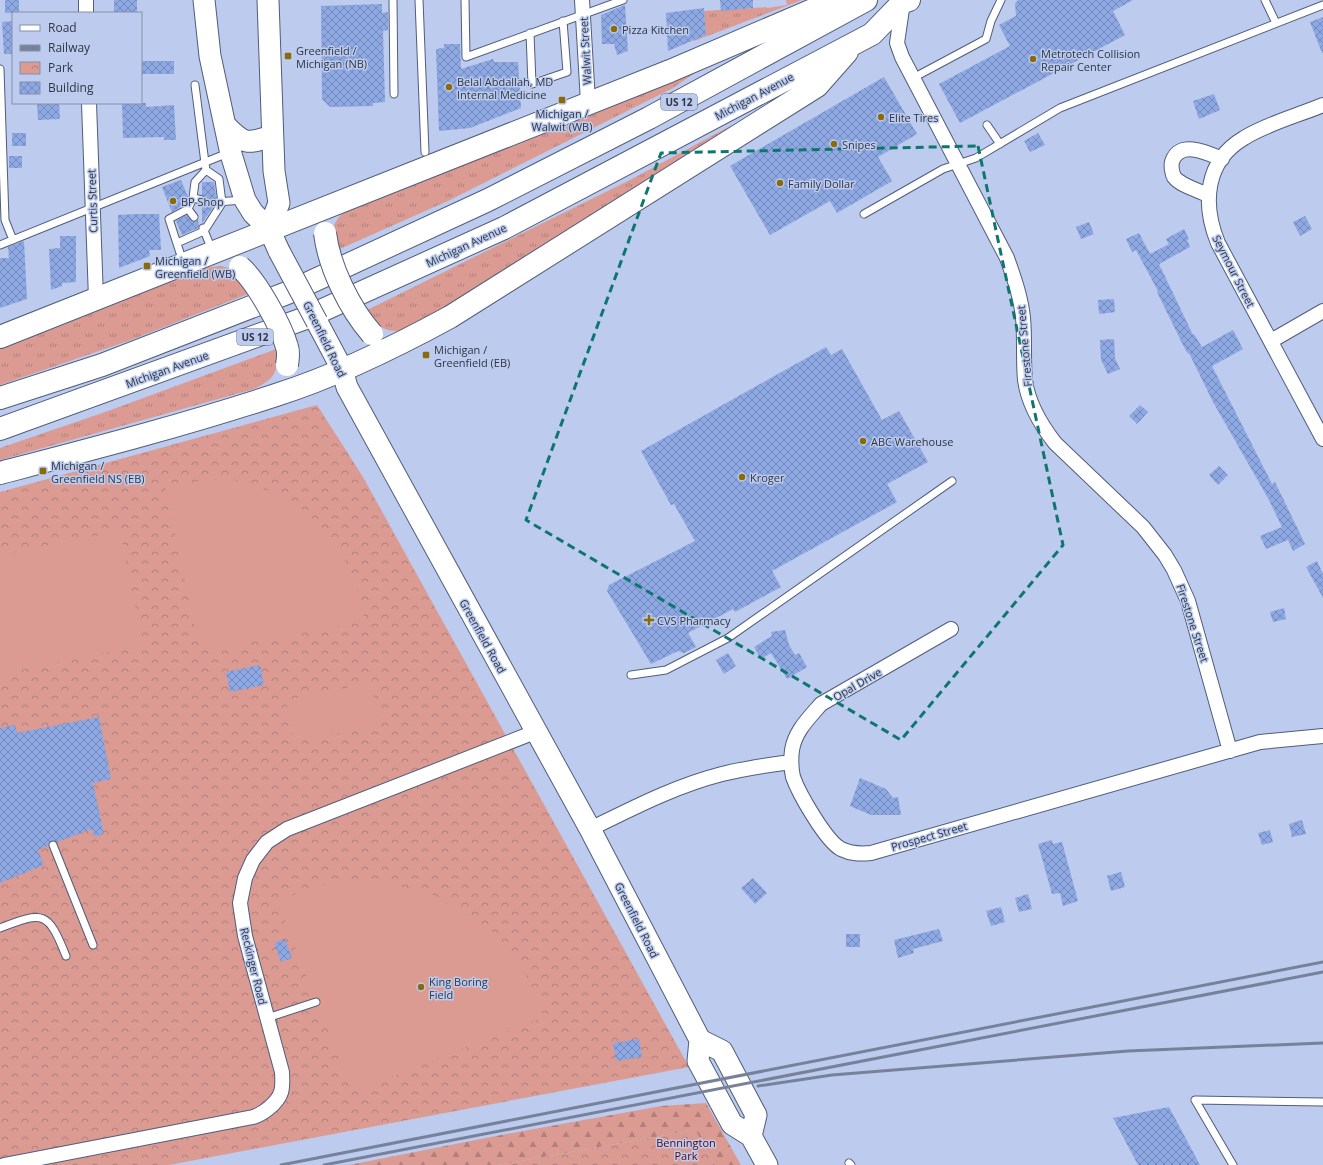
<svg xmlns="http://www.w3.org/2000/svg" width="1323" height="1165" font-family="'Open Sans',sans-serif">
	<defs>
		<pattern id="grass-tufts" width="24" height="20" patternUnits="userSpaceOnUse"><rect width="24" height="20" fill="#db9b93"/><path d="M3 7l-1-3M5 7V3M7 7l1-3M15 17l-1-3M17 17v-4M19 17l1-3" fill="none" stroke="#b27f7a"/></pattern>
		<pattern id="forest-firs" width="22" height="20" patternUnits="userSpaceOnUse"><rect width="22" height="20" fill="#db9b93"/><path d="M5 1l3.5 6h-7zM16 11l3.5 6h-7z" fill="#b27f7a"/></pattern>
		<pattern id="park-crowns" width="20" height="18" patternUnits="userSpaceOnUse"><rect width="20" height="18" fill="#db9b93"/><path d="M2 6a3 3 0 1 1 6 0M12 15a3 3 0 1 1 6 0" fill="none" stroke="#b27f7a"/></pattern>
		<pattern id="building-cross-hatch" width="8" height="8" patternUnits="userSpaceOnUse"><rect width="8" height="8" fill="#8ea8e4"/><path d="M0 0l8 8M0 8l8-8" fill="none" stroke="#748aba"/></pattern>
	</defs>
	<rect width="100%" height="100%" fill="#bccbee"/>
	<path fill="url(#grass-tufts)" d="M 786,0 L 802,0 L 694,41 L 694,39 L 706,35 L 704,11 L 766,7 L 767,8 L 787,5 Z
		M 702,68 L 673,88 L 450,200 L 333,252 C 331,230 331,227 345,209 Z
		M 734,124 L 735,126 L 456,301 L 403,330 C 385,334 375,324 363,312 L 630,180 Z
		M 220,266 L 230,268 L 253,292 L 131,340 L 0,385 L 0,347 L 166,282 L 205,268 Z
		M 279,348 C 277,371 277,378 254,389 L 0,460 L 0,448 L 108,411 Z"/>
	<path fill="url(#forest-firs)" d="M 706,1103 L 741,1165 L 715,1165 L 695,1130 L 498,1165 L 349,1165 L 506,1134 L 661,1106 Z"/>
	<path fill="url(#park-crowns)" d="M 317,405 L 363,477 L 689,1067 L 169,1165 L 0,1165 L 0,492 Z
		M 695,1129 L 715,1165 L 498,1165 L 695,1130 Z"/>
	<path fill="#db9b93" d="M 228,478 L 287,497 L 318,523 L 338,546 L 357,586 L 365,621 L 211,650 L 198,642 L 165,486 Z
		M 120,531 L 143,645 L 0,674 L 0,555 Z
		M 371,683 L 380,725 L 294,742 L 286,700 Z
		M 371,880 L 429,893 L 489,928 L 525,972 L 544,1017 L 362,1088 L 348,1083 L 277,900 L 325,885 Z"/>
	<path fill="url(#building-cross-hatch)" d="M 5,0 L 19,0 L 19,13 L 5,13 Z
		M 114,0 L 137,0 L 137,13 L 114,13 Z
		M 720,0 L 753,0 L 753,8 L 721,11 Z
		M 1018,0 L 1133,0 L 1113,11 L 1125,35 L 960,123 L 939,84 L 1010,46 L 999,25 L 1016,16 L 1015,3 Z
		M 382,4 L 382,13 L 388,12 L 388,30 L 383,31 L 385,102 L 373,103 L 373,106 L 330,107 L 322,99 L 321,6 Z
		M 625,5 L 628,51 L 617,55 L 614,44 L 602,44 L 601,15 Z
		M 704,8 L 706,35 L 668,51 L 666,13 Z
		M 1323,17 L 1323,53 L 1322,53 L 1310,22 Z
		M 13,21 L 13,54 L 4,54 L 2,22 Z
		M 444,44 L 460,44 L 461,69 L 493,59 L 494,62 L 518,62 L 521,108 L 470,128 L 439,131 L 436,49 L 444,48 Z
		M 141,61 L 174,61 L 174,74 L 141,74 Z
		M 884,77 L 917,134 L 878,157 L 892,181 L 837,213 L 830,201 L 770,235 L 730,166 Z
		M 1214,94 L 1220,110 L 1199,119 L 1193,101 Z
		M 59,103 L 60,119 L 38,120 L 37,104 Z
		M 122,103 L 146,103 L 146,107 L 174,105 L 176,140 L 164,140 L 164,137 L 123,138 Z
		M 12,133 L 26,133 L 26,146 L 12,146 Z
		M 1038,133 L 1045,145 L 1030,152 L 1024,141 Z
		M 9,156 L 22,156 L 22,168 L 9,168 Z
		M 181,180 L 188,197 L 184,205 L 172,212 L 162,187 Z
		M 202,182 L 214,182 L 216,197 L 212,200 L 214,206 L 202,223 L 202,205 L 207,201 L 206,197 L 202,195 Z
		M 137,214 L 159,214 L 161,250 L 149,250 L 150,256 L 119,268 L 118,215 Z
		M 187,215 L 192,221 L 198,220 L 199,225 L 198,228 L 182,235 L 176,221 Z
		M 1305,216 L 1312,229 L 1300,236 L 1293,222 Z
		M 1089,222 L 1094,234 L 1081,239 L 1076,227 Z
		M 1184,229 L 1189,239 L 1187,240 L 1190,247 L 1159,264 L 1193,335 L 1194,334 L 1202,347 L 1233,330 L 1243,349 L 1212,366 L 1272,484 L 1275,482 L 1305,544 L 1293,551 L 1288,540 L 1266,549 L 1260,536 L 1282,527 L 1269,500 L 1213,402 L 1189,353 L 1188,354 L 1183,345 L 1157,292 L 1158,291 L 1136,250 L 1132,252 L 1126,239 L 1139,233 L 1150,254 L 1169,244 L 1166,239 Z
		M 60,236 L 76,236 L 76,282 L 62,283 L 62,286 L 51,290 L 49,249 L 60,248 Z
		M 24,241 L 27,299 L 0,308 L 0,258 L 9,258 L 8,247 Z
		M 1114,299 L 1115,312 L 1099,314 L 1098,300 Z
		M 1114,339 L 1115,358 L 1120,369 L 1108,374 L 1101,360 L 1100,340 Z
		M 826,347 L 831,355 L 842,349 L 882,420 L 899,411 L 928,462 L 887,484 L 897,502 L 772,571 L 781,587 L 735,612 L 733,609 L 688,633 L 696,647 L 684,653 L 678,651 L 651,664 L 607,591 L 609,585 L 695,541 L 674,504 L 671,505 L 641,451 Z
		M 1140,405 L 1148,412 L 1137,424 L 1129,416 Z
		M 1219,466 L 1228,475 L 1218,485 L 1209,475 Z
		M 1317,561 L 1323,574 L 1323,598 L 1306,567 Z
		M 1284,608 L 1286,619 L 1273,622 L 1270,612 Z
		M 785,630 L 789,645 L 795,655 L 799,653 L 807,667 L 787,679 L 771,653 L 761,659 L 754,647 L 772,636 L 771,632 Z
		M 728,653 L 736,666 L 724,674 L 716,660 Z
		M 260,665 L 264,685 L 230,692 L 226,672 Z
		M 99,717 L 111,779 L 93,783 L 104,834 L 94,837 L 92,829 L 57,842 L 51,841 L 48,846 L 38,850 L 44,865 L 0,883 L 0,728 L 15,725 L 17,733 Z
		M 860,778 L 886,789 L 893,798 L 898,797 L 901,815 L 871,815 L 850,806 Z
		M 1302,820 L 1306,834 L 1292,837 L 1289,824 Z
		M 1270,830 L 1273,842 L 1262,845 L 1258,833 Z
		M 1052,840 L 1053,844 L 1062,842 L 1078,901 L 1063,906 L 1060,893 L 1052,894 L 1038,844 Z
		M 1121,872 L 1125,887 L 1111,891 L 1107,876 Z
		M 753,878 L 767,893 L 755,904 L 741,888 Z
		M 1028,894 L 1032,909 L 1019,912 L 1015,898 Z
		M 1001,907 L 1005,922 L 991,926 L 986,911 Z
		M 939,929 L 943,941 L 913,949 L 914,953 L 898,958 L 894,940 Z
		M 846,934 L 860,934 L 860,947 L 846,947 Z
		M 285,939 L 292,958 L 281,962 L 274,943 Z
		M 639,1039 L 642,1057 L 616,1061 L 613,1043 Z
		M 1169,1107 L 1200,1165 L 1138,1165 L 1113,1118 Z"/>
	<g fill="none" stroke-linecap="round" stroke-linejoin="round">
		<defs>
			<path id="service" d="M 393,0 L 394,94
				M 419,0 L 425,152
				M 465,0 L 466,57 L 623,0
				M 1265,0 L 1276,23
				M 530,33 L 532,84 L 567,72 L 563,21
				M 0,69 L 5,220 L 13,240
				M 913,78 L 986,39 L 991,21 L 1001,0
				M 987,125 L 1000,144
				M 193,198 L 202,200
				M 217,202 L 243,200
				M 188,209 L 194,217
				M 864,214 L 943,169 L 976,158 L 1060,108 L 1323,5
				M 203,228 L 212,250
				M 177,243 L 204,231 L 222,203 L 219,179 L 206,170 L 205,163 L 195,85
				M 0,245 L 228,153
				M 183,262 L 169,219 L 188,209 L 193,198 L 195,182 L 206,170
				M 631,675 L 666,670 L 728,638 L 952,481
				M 53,845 L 93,945
				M 0,928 C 44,911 48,911 66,956
				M 267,1018 L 316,1002
				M 849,1163 L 851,1165
				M 1233,1165 L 1195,1100 L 1323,1102"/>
			<path id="minor" d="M 86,0 L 86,13
				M 582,0 L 588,102
				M 903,2 L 897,43 L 902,57 L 1007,258 C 1014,278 1021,297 1023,318 C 1025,338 1023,359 1025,380 C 1028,403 1041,425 1055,443 L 1143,527 L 1165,555 L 1174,570 L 1188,601 L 1230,751
				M 89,103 L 96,299
				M 1323,105 C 1299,115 1266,124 1244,138 C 1205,161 1202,204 1218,243 L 1323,439
				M 1208,195 C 1198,190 1181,186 1174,177 C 1172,173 1171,166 1172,162 C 1179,139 1208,153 1222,159
				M 1271,341 L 1323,311
				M 951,629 L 821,704 C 809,718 795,731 792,750 C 791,758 791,768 793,777 C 799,794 826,841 841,849 C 851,854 860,854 871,853 L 1260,742 L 1323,736
				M 590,829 C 633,808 675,786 722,774 C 745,768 768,765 791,762
				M 4,1165 L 253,1117 C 260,1115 264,1112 269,1108 C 283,1096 283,1089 282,1072 L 245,936 L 240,903 L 245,878 L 253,860 L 267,842 L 287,829 L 535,732"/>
			<path id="secondary" d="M 204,0 L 210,56 L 231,154 L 245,200 L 253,213 L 269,229 L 279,251
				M 268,0 L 274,171 L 279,203 L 269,229
				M 225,125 C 244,145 247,144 272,136
				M 317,322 L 342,369 L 347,387 L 590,829 L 700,1040 L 698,1061 L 732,1124 L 751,1136 L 767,1165
				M 700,1040 L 722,1051 L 756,1115 L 751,1136"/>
			<path id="primary" d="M 0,337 L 670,71 L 836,0
				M 0,398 L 102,365 L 287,293 L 488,200 L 649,118 L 866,0
				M 0,429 L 303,319 L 504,228 L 872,34 L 903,2 L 909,0
				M 0,473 C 92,449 185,425 276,395 C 336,376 395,347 450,317 L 817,86 L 847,52"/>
		</defs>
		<use href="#service" stroke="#505d7b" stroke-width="9"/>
		<use href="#minor" stroke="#505d7b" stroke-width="16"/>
		<use href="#secondary" stroke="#505d7b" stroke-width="23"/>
		<use href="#primary" stroke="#505d7b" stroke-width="24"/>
		<use href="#service" stroke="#fff" stroke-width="7"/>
		<use href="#minor" stroke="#fff" stroke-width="14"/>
		<use href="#secondary" stroke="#fff" stroke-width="21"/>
		<use href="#primary" stroke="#fff" stroke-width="22"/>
		<path stroke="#77829a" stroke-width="3" d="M 758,1086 L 832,1075 L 1128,1051 L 1323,1043
			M 281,1165 L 1323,962
			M 324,1165 L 1323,972"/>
		<defs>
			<path id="secondary-bridge" d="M 279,251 L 317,322"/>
			<path id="primary-bridge" d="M 325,233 C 329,267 350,309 372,334
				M 240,267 C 256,281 281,325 287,347 C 289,353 288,359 287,365"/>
		</defs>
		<use href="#secondary-bridge" stroke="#505d7b" stroke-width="23" stroke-linecap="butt"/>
		<use href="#primary-bridge" stroke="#505d7b" stroke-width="24" stroke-linecap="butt"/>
		<use href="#secondary-bridge" stroke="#fff" stroke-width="21"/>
		<use href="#primary-bridge" stroke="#fff" stroke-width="22"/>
	</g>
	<path fill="none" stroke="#0f766e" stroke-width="3" stroke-dasharray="8 5" stroke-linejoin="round" d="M 978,146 L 1063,545 L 901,740 L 526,520 L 661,153 Z"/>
	<g fill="#8b6a0b" stroke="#bccbee" stroke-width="1.5">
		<circle cx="614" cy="29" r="4"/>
		<rect x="284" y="52" width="8" height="8" rx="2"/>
		<circle cx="1033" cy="59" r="4"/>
		<circle cx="449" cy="87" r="4"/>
		<rect x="558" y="96" width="8" height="8" rx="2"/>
		<circle cx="881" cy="117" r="4"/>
		<circle cx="834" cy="144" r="4"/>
		<circle cx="780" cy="183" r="4"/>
		<circle cx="173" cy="201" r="4"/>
		<rect x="143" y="262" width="8" height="8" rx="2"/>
		<rect x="422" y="351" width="8" height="8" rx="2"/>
		<circle cx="863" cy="441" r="4"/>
		<rect x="39" y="467" width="8" height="8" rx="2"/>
		<circle cx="742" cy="477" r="4"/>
		<path d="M647 614h4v4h4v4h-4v4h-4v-4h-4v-4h4z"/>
		<circle cx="421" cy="987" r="4"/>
	</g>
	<g text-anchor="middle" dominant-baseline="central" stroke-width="3" stroke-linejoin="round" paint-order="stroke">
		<g fill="#bccbee" stroke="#596276" stroke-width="1">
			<rect x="661" y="94" width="36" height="16" rx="3"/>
			<rect x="237" y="329" width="36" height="16" rx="3"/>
		</g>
		<g font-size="10" font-weight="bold" fill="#2f3543">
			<text x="679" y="102">US 12</text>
			<text x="255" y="337">US 12</text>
		</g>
		<g font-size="11" fill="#2f3543" stroke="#bccbee" text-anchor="start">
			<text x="622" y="29">Pizza Kitchen</text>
			<text x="296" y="50">Greenfield /<tspan x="296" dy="13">Michigan (NB)</tspan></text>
			<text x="1041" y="53">Metrotech Collision<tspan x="1041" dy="13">Repair Center</tspan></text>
			<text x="457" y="81">Belal Abdallah, MD<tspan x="457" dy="13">Internal Medicine</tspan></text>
			<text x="562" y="113" text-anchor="middle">Michigan /<tspan x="562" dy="13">Walwit (WB)</tspan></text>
			<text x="889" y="117">Elite Tires</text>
			<text x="842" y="144">Snipes</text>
			<text x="788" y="183">Family Dollar</text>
			<text x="181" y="201">BP Shop</text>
			<text x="155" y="260">Michigan /<tspan x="155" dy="13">Greenfield (WB)</tspan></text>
			<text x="434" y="349">Michigan /<tspan x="434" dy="13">Greenfield (EB)</tspan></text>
			<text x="871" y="441">ABC Warehouse</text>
			<text x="51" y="465">Michigan /<tspan x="51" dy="13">Greenfield NS (EB)</tspan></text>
			<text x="750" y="477">Kroger</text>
			<text x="657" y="620">CVS Pharmacy</text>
			<text x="429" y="981">King Boring<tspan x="429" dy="13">Field</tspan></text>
		</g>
		<g font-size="11" fill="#2f3543" stroke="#bccbee">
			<text transform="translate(585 51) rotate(-93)">Walwit Street</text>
			<text transform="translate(754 96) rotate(-28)">Michigan Avenue</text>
			<text transform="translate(92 201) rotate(-92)">Curtis Street</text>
			<text transform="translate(466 245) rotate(-25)">Michigan Avenue</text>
			<text transform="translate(1234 271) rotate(63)">Seymour Street</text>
			<text transform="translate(325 339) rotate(64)">Greenfield Road</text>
			<text transform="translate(1024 346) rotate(-95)">Firestone Street</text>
			<text transform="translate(167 369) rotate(-20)">Michigan Avenue</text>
			<text transform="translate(1193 623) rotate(72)">Firestone Street</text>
			<text transform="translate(483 636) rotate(61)">Greenfield Road</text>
			<text transform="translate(857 684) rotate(-30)">Opal Drive</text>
			<text transform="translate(929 836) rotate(-16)">Prospect Street</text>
			<text transform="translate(637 920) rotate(63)">Greenfield Road</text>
			<text transform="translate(254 966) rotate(76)">Reckinger Road</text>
		</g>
		<g font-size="11" fill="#5d0006" stroke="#bccbee">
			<text x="686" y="1142">Bennington<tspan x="686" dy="13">Park</tspan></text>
		</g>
	</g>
	<rect x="12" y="12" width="130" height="92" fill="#bccbee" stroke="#848faa"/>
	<rect x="20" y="25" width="20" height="6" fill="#ffffff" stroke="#848faa"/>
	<text x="48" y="32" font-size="12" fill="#2f3543">Road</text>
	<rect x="20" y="45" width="20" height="6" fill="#77829a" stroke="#848faa"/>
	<text x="48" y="52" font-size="12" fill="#2f3543">Railway</text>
	<rect x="20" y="62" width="20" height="12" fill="url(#park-crowns)" stroke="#848faa"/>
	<text x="48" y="72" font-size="12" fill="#2f3543">Park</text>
	<rect x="20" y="82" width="20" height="12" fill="url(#building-cross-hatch)" stroke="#848faa"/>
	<text x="48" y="92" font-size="12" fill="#2f3543">Building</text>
</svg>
